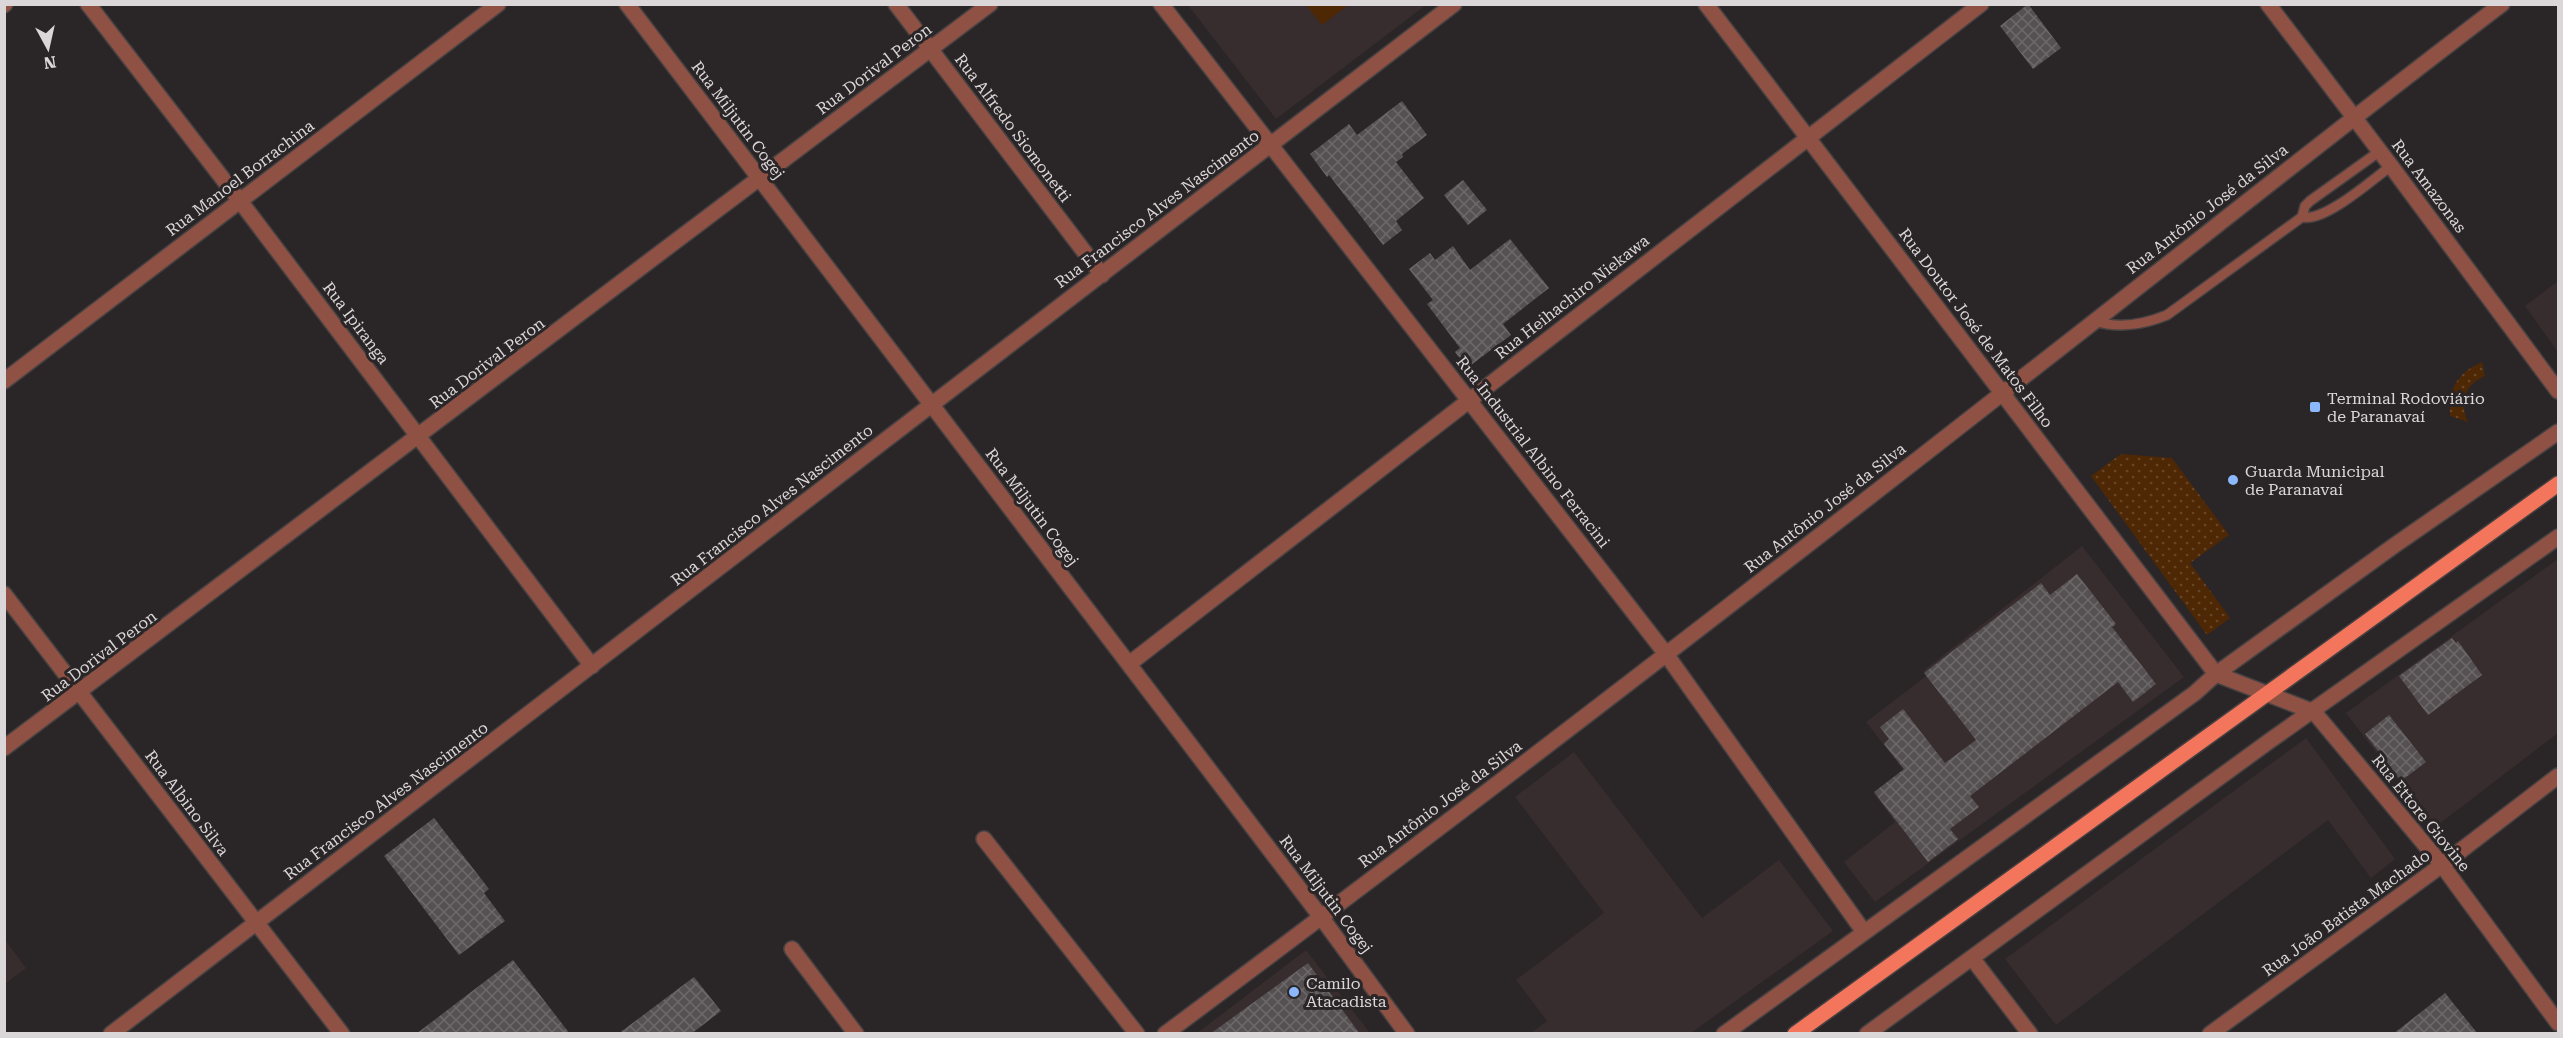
<svg xmlns="http://www.w3.org/2000/svg" width="2563" height="1038" font-family="'Roboto Serif',serif">
	<defs>
		<pattern id="grass-dots" width="8" height="8" patternUnits="userSpaceOnUse" patternTransform="scale(1.5)"><rect width="8" height="8" fill="#4e2704"/><path d="M2 2h.1M6 6h.1" fill="none" stroke="#674628" stroke-width="1.8" stroke-linecap="round"/></pattern>
		<pattern id="building-cross-hatch" width="8" height="8" patternUnits="userSpaceOnUse" patternTransform="scale(1.5)"><rect width="8" height="8" fill="#555052"/><path d="M0 0l8 8M0 8l8-8" fill="none" stroke="#6d686a"/></pattern>
	</defs>
	<rect width="100%" height="100%" fill="#2a2526"/>
	<path fill="#382d2e" d="M 1188,5 L 1426,5 L 1276,119 Z
		M 2558,281 L 2558,352 L 2525,306 Z
		M 2082,546 L 2184,677 L 1875,902 L 1844,862 L 1895,822 L 1874,794 L 1904,771 L 1866,722 L 1926,676 L 1923,671 Z
		M 2558,559 L 2558,733 L 2434,828 L 2346,713 Z
		M 2306,738 L 2395,859 L 2371,878 L 2328,820 L 2056,1025 L 2005,959 Z
		M 1574,752 L 1702,918 L 1779,860 L 1833,931 L 1691,1033 L 1531,1033 L 1547,1021 L 1516,980 L 1604,913 L 1515,797 Z
		M 5,940 L 26,968 L 5,984 Z
		M 1306,950 L 1370,1033 L 1196,1034 Z"/>
	<path fill="url(#grass-dots)" d="M 2482,362 L 2485,376 C 2464,385 2459,402 2468,422 L 2450,416 C 2448,389 2457,373 2482,362 Z
		M 2121,454 L 2172,458 L 2229,535 L 2190,563 L 2230,618 L 2207,635 L 2091,476 Z"/>
	<path fill="#4e2704" d="M 1306,5 L 1348,5 L 1322,25 Z"/>
	<path fill="url(#building-cross-hatch)" d="M 2028,4 L 2061,48 L 2033,69 L 2000,26 Z
		M 1402,101 L 1427,135 L 1402,154 L 1403,157 L 1396,162 L 1424,198 L 1396,221 L 1402,230 L 1383,245 L 1329,175 L 1327,177 L 1310,154 L 1349,124 L 1357,135 Z
		M 1463,180 L 1487,210 L 1468,225 L 1444,195 Z
		M 1510,239 L 1549,288 L 1503,324 L 1511,335 L 1467,368 L 1455,352 L 1460,348 L 1427,304 L 1433,300 L 1409,269 L 1430,253 L 1435,260 L 1453,246 L 1470,270 Z
		M 2077,574 L 2116,624 L 2112,627 L 2156,684 L 2133,702 L 2118,682 L 1970,796 L 1979,807 L 1950,829 L 1958,839 L 1928,862 L 1874,792 L 1904,769 L 1884,744 L 1889,739 L 1880,727 L 1903,709 L 1945,763 L 1976,740 L 1924,673 L 2041,583 L 2050,595 Z
		M 2452,638 L 2456,643 L 2458,641 L 2482,675 L 2428,715 L 2399,676 Z
		M 2389,715 L 2426,762 L 2401,781 L 2365,734 Z
		M 434,818 L 489,889 L 484,893 L 505,921 L 459,955 L 384,856 Z
		M 513,960 L 570,1034 L 416,1034 Z
		M 1308,963 L 1360,1034 L 1210,1034 Z
		M 694,977 L 721,1011 L 691,1034 L 618,1034 Z
		M 2445,993 L 2478,1034 L 2393,1034 L 2425,1009 Z"/>
	<g fill="none" stroke-linecap="round" stroke-linejoin="round">
		<defs>
			<path id="service" d="M 2380,151 L 2310,201 L 2305,206 L 2302,217 C 2324,223 2373,179 2391,166
				M 2095,321 C 2118,329 2145,324 2167,315 L 2302,217"/>
			<path id="minor" d="M 88,4 L 240,201 L 592,666
				M 627,4 L 1321,917 L 1407,1034
				M 896,4 L 1102,275
				M 1161,4 L 1666,654 L 1864,932
				M 1706,4 L 2216,674 L 2314,712 L 2442,865 L 2558,1023
				M 4,5 L 5,4
				M 4,381 L 498,4
				M 4,594 L 342,1034
				M 1129,664 L 1981,4
				M 4,748 L 990,4
				M 984,839 L 1137,1034
				M 792,949 L 856,1034
				M 1972,958 L 2030,1034
				M 111,1034 L 1454,4
				M 1165,1034 C 1446,825 1724,611 2000,395 C 2168,265 2333,132 2502,4
				M 2210,1034 L 2442,865 L 2558,776"/>
			<path id="tertiary" d="M 2268,4 L 2391,166 L 2558,391
				M 1724,1034 L 2195,693 L 2216,674 L 2395,545 L 2558,432
				M 1867,1034 L 2268,742 L 2558,537"/>
			<path id="primary" d="M 1795,1034 L 2558,484"/>
		</defs>
		<use href="#service" stroke="#464142" stroke-width="12"/>
		<use href="#minor" stroke="#464142" stroke-width="18"/>
		<use href="#tertiary" stroke="#464142" stroke-width="18"/>
		<use href="#primary" stroke="#464142" stroke-width="18"/>
		<use href="#service" stroke="#8e5144" stroke-width="9"/>
		<use href="#minor" stroke="#8e5144" stroke-width="15"/>
		<use href="#tertiary" stroke="#8e5144" stroke-width="15"/>
		<use href="#primary" stroke="#f3765c" stroke-width="15"/>
	</g>
	<g fill="#8bb9fc" stroke="#2a2526" stroke-width="2">
		<rect x="2309" y="401" width="12" height="12" rx="3"/>
		<circle cx="2233" cy="480" r="6"/>
		<circle cx="1294" cy="992" r="6"/>
	</g>
	<g text-anchor="middle" dominant-baseline="central" stroke-width="6" stroke-linejoin="round" paint-order="stroke">
		<g font-size="16" fill="#dbd7d8" stroke="#2a2526">
			<text transform="translate(874 69) rotate(-37)">Rua Dorival Peron</text>
			<text transform="translate(738 120) rotate(53)">Rua Miljutin Cogej</text>
			<text transform="translate(1013 128) rotate(53)">Rua Alfredo Siomonetti</text>
			<text transform="translate(240 178) rotate(-37)">Rua Manoel Borrachina</text>
			<text transform="translate(2429 186) rotate(53)">Rua Amazonas</text>
			<text transform="translate(1157 209) rotate(-37)">Rua Francisco Alves Nascimento</text>
			<text transform="translate(2207 209) rotate(-38)">Rua Antônio José da Silva</text>
			<text transform="translate(1572 297) rotate(-38)">Rua Heihachiro Niekawa</text>
			<text transform="translate(356 323) rotate(53)">Rua Ipiranga</text>
			<text transform="translate(1976 328) rotate(53)">Rua Doutor José de Matos Filho</text>
			<text transform="translate(487 363) rotate(-37)">Rua Dorival Peron</text>
			<text transform="translate(1533 452) rotate(52)">Rua Industrial Albino Ferracini</text>
			<text transform="translate(772 505) rotate(-38)">Rua Francisco Alves Nascimento</text>
			<text transform="translate(1032 507) rotate(53)">Rua Miljutin Cogej</text>
			<text transform="translate(1825 508) rotate(-38)">Rua Antônio José da Silva</text>
			<text transform="translate(99 656) rotate(-37)">Rua Dorival Peron</text>
			<text transform="translate(386 801) rotate(-37)">Rua Francisco Alves Nascimento</text>
			<text transform="translate(187 803) rotate(53)">Rua Albino Silva</text>
			<text transform="translate(1440 804) rotate(-37)">Rua Antônio José da Silva</text>
			<text transform="translate(2421 813) rotate(51)">Rua Ettore Giovine</text>
			<text transform="translate(1326 894) rotate(53)">Rua Miljutin Cogej</text>
			<text transform="translate(2346 913) rotate(-36)">Rua João Batista Machado</text>
		</g>
		<g font-size="16" fill="#dbd7d8" stroke="#2a2526" text-anchor="start">
			<text x="2327" y="398">Terminal Rodoviário<tspan x="2327" dy="18">de Paranavaí</tspan></text>
			<text x="2245" y="471">Guarda Municipal<tspan x="2245" dy="18">de Paranavaí</tspan></text>
			<text x="1306" y="983">Camilo<tspan x="1306" dy="18">Atacadista</tspan></text>
		</g>
	</g>
	<rect width="2563" height="1038" fill="none" stroke="#dbd7d8" stroke-width="12"/>
	<g transform="translate(48 48) rotate(172)" stroke="#2a2526" stroke-width="4.5" paint-order="stroke">
	<path d="M0-4.5L10 22L0 15L-10 22Z" fill="#dbd7d8"/>
	<text y="-9" font-size="16" font-weight="bold" text-anchor="middle" fill="#dbd7d8">N</text>
	</g>
</svg>
